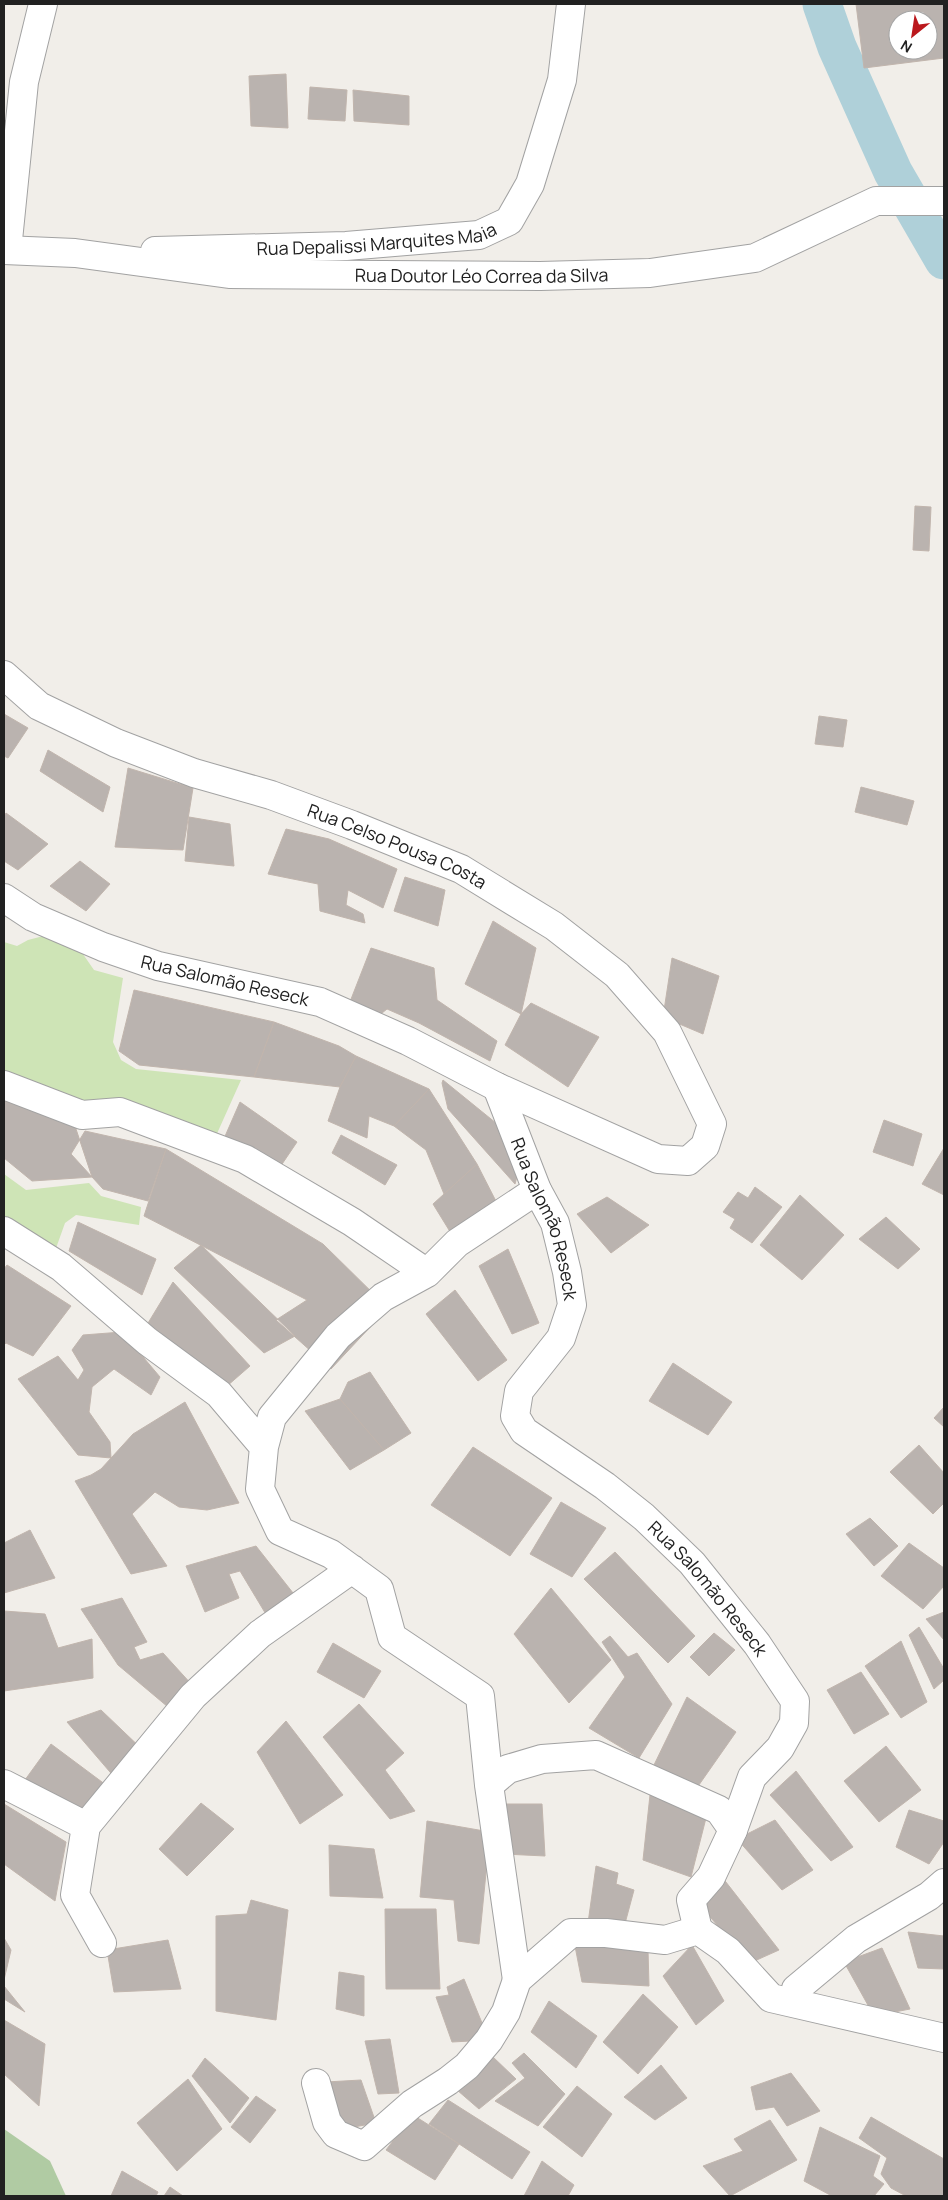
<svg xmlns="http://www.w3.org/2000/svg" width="948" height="2200" font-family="Manrope,sans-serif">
	<rect width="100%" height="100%" fill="#f1eee9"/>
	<path fill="#cee4b6" d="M 55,933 L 78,947 L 94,970 L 123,978 L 113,1042 L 121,1060 L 136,1069 L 241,1080 L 215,1138 L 85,1105 L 4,1072 L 4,942 L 17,946 L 28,940 Z
		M 4,1174 L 26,1190 L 89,1183 L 101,1196 L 141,1207 L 139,1225 L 76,1215 L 65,1223 L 55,1251 L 4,1221 Z"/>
	<path fill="#b0cba3" d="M 4,2129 L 50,2161 L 66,2196 L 4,2196 Z"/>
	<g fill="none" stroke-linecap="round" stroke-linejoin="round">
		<path stroke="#afd0d9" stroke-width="39" d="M 822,4 L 837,47 L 893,172 L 944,260"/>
	</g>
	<path fill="#bab3af" stroke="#c1b5ad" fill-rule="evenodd" d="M 856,4 L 944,4 L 944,58 L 864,68 ZM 898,20 L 928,20 L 928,50 L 898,50 Z
		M 286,74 L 288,128 L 251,126 L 249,76 Z
		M 310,87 L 347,90 L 345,121 L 308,119 Z
		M 353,90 L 409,96 L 409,125 L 354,121 Z
		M 915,506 L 931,507 L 929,551 L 913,550 Z
		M 4,714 L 28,728 L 8,758 L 4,756 Z
		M 819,716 L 847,720 L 843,747 L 815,744 Z
		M 48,750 L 110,787 L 103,812 L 40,771 Z
		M 128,768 L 193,788 L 183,850 L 115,847 Z
		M 861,787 L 914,801 L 907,825 L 855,812 Z
		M 6,813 L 48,844 L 18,870 L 4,861 L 4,817 Z
		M 189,817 L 230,824 L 234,866 L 185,861 Z
		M 286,829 L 329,839 L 397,869 L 383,908 L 348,890 L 346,905 L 363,914 L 365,923 L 320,911 L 318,884 L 268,874 Z
		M 80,861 L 110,884 L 86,911 L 50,886 Z
		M 405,877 L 445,890 L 438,926 L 394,911 Z
		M 493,921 L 536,948 L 521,1014 L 465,984 Z
		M 371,948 L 434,968 L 437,1000 L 497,1041 L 490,1061 L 419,1023 L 387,1009 L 371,1022 L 346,1012 Z
		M 672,958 L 719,976 L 703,1034 L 663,1017 Z
		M 134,990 L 274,1022 L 254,1077 L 139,1065 L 119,1051 Z
		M 531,1003 L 599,1037 L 568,1087 L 505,1045 L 521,1014 Z
		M 274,1022 L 339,1046 L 356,1056 L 340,1087 L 254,1077 Z
		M 356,1056 L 429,1089 L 394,1126 L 369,1116 L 367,1138 L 328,1121 L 340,1087 Z
		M 443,1080 L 507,1132 L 522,1158 L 515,1184 L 448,1109 L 442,1083 Z
		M 429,1089 L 477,1164 L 444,1194 L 426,1150 L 394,1126 Z
		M 4,1101 L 74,1123 L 92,1177 L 32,1181 L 4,1158 Z
		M 240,1102 L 297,1142 L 274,1176 L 219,1150 Z
		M 884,1120 L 922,1134 L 913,1166 L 873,1152 Z
		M 85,1131 L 166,1149 L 148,1201 L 103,1189 L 71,1154 Z
		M 341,1135 L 397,1165 L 385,1185 L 332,1153 Z
		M 944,1148 L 944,1195 L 922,1184 Z
		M 166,1149 L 323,1244 L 388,1308 L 331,1369 L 276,1320 L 307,1300 L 144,1216 Z
		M 477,1164 L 502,1213 L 457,1243 L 433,1204 Z
		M 755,1187 L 782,1207 L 752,1243 L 730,1228 L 735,1219 L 723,1212 L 738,1192 L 748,1198 Z
		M 800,1195 L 844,1235 L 802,1280 L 760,1245 Z
		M 607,1197 L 649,1225 L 611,1253 L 577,1214 Z
		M 886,1217 L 920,1249 L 898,1269 L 859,1239 Z
		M 78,1222 L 156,1259 L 142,1295 L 69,1251 Z
		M 201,1245 L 295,1336 L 264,1353 L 174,1268 Z
		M 508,1249 L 539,1323 L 512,1334 L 479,1266 Z
		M 7,1265 L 71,1306 L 33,1356 L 6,1343 L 4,1345 L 4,1269 Z
		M 173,1282 L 250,1366 L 219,1393 L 145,1328 Z
		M 455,1290 L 507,1360 L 478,1381 L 426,1314 Z
		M 122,1332 L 160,1377 L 151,1395 L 114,1369 L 92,1387 L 89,1412 L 110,1442 L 111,1458 L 78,1455 L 18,1379 L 58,1356 L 78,1380 L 84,1370 L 72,1350 L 83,1335 Z
		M 673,1363 L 732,1402 L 708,1435 L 649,1401 Z
		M 370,1372 L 411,1433 L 384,1450 L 340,1399 L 348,1382 Z
		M 340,1399 L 384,1450 L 350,1470 L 305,1411 Z
		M 185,1402 L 239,1503 L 207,1510 L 179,1507 L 155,1492 L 132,1514 L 167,1566 L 131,1574 L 75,1481 L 91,1475 L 101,1469 L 133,1434 Z
		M 944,1407 L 944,1427 L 934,1418 Z
		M 919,1445 L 944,1473 L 944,1503 L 933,1514 L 890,1472 Z
		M 473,1447 L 552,1498 L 510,1556 L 431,1505 Z
		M 561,1502 L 606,1528 L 572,1577 L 530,1554 Z
		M 870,1518 L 898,1546 L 874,1566 L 846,1534 Z
		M 30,1530 L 55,1578 L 4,1593 L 4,1543 Z
		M 909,1543 L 944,1568 L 944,1586 L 923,1609 L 881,1576 Z
		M 256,1546 L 297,1598 L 267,1616 L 240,1571 L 229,1574 L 239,1598 L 205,1612 L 186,1566 Z
		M 615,1552 L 695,1636 L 668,1663 L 584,1579 Z
		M 551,1588 L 611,1660 L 569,1703 L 514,1634 Z
		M 122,1598 L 147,1642 L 134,1647 L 140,1660 L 163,1653 L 193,1686 L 168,1707 L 118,1665 L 81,1609 Z
		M 4,1611 L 45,1614 L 58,1648 L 92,1639 L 93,1678 L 4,1691 Z
		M 944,1612 L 944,1640 L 926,1619 Z
		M 919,1627 L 944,1669 L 944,1680 L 934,1689 L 909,1635 Z
		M 714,1633 L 735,1650 L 709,1676 L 690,1657 Z
		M 610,1636 L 628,1657 L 637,1653 L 672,1704 L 639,1758 L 589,1728 L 625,1677 L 602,1642 Z
		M 901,1641 L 927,1702 L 901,1718 L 865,1666 Z
		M 333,1643 L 381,1671 L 364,1698 L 317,1672 Z
		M 861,1672 L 889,1714 L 854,1734 L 827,1690 Z
		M 687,1697 L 736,1732 L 694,1792 L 653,1767 Z
		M 359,1704 L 404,1753 L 385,1770 L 415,1811 L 390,1819 L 323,1737 Z
		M 101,1710 L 146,1753 L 116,1779 L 67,1722 Z
		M 286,1721 L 343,1795 L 300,1824 L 257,1752 Z
		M 51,1744 L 106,1785 L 78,1822 L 17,1791 Z
		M 886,1746 L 921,1790 L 879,1822 L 844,1781 Z
		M 796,1771 L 853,1847 L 831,1861 L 770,1795 Z
		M 650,1795 L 706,1818 L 691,1877 L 643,1860 Z
		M 201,1803 L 234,1829 L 187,1876 L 159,1849 Z
		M 4,1804 L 66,1842 L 55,1901 L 4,1864 Z
		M 498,1804 L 542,1804 L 545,1856 L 504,1854 Z
		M 909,1810 L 944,1821 L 944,1842 L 929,1864 L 896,1847 Z
		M 775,1820 L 813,1870 L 782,1890 L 737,1839 Z
		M 427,1821 L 490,1832 L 479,1944 L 458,1941 L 454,1900 L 420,1897 Z
		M 329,1845 L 374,1849 L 383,1898 L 330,1896 Z
		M 596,1866 L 618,1873 L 616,1884 L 634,1890 L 623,1931 L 588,1923 Z
		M 722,1877 L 779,1950 L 750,1963 L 698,1903 Z
		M 251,1900 L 288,1910 L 276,2020 L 216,2011 L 216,1916 L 247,1914 Z
		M 385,1909 L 436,1909 L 440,1989 L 386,1989 Z
		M 908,1932 L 944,1936 L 944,1969 L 918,1968 Z
		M 4,1938 L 11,1950 L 4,1980 Z
		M 168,1940 L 181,1989 L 114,1992 L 107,1950 Z
		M 574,1941 L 648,1950 L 649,1986 L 582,1982 Z
		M 692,1945 L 724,2001 L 696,2025 L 663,1976 Z
		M 882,1948 L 910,2009 L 874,2016 L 844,1962 Z
		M 339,1972 L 364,1976 L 364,2016 L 336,2009 Z
		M 464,1979 L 489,2040 L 452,2042 L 436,1997 L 449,1995 L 447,1987 Z
		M 4,1986 L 25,2012 L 4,1999 Z
		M 643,1994 L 678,2027 L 638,2074 L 603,2042 Z
		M 549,2001 L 597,2036 L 576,2068 L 531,2032 Z
		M 4,2020 L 45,2044 L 39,2106 L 4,2074 Z
		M 390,2039 L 399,2093 L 378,2094 L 365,2041 Z
		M 524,2053 L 565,2094 L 538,2126 L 495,2101 L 525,2078 L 512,2063 Z
		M 492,2056 L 516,2079 L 479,2109 L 457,2090 Z
		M 205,2058 L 249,2098 L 230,2123 L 192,2076 Z
		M 661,2065 L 687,2098 L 655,2120 L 624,2097 Z
		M 791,2073 L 820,2111 L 787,2126 L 774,2107 L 756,2110 L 751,2087 Z
		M 188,2079 L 222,2129 L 177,2171 L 137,2123 Z
		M 361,2080 L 376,2123 L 337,2130 L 326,2082 Z
		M 577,2086 L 612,2114 L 582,2157 L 543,2127 Z
		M 256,2096 L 276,2110 L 250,2143 L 231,2127 Z
		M 448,2100 L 530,2152 L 512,2179 L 429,2124 Z
		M 413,2115 L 459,2144 L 435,2180 L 386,2150 Z
		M 871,2117 L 944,2159 L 944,2196 L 906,2196 L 891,2188 L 881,2174 L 887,2158 L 859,2138 Z
		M 770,2120 L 797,2160 L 730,2196 L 703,2166 L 743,2151 L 734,2139 Z
		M 820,2127 L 880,2156 L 873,2176 L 884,2184 L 874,2196 L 832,2196 L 804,2181 Z
		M 542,2161 L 574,2185 L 568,2196 L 524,2196 Z
		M 122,2171 L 158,2192 L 156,2196 L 111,2196 Z
		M 170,2187 L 183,2196 L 164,2196 Z"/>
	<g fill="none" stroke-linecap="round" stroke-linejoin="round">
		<defs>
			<path id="pedestrian" d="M 4,1085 L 82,1115 L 120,1112 L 245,1159 L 352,1222 L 427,1273 L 383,1297 L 338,1336 L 272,1417 L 264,1447 L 260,1489 L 280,1531 L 331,1554 L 379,1589 L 392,1637 L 480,1696 L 489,1785 L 517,1980
				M 4,1231 L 61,1267 L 147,1341 L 219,1394 L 264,1447
				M 427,1273 L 457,1243 L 537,1190
				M 4,1784 L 86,1826
				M 489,1785 L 508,1769 L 542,1759 L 596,1755 L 719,1810 L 733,1830
				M 102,1943 L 75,1895 L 86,1826 L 193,1696 L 260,1634 L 352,1569"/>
			<g id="minor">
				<path id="s1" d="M 4,250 L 75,253 L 229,274 L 540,276 L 650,273 L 755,258 L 876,201 L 944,201"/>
				<path d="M 7,250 L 24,82 L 43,4"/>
				<path id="s2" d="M 155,251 L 346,246 L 479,235 L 509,221 L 530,184 L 562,80 L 571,4"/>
				<path id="s3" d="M 4,675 L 39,706 L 116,743 L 194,773 L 271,795 L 352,825 L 461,869 L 554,926 L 617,975 L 667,1032 L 712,1124 L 705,1146 L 688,1161 L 658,1159 L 497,1087 L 408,1041 L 320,1002 L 158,966 L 103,947 L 33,917 L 4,898"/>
				<path id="s4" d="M 497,1087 L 537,1190 L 555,1223 L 567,1272 L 572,1305 L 561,1338 L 519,1391 L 515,1416 L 524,1431 L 605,1486 L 644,1517 L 692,1563 L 757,1644 L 795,1701 L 794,1723 L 780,1748 L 752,1777 L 733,1830 L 711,1877 L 691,1900 L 698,1930"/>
				<path d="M 796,2003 L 796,1989 L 856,1939 L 929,1896 L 944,1883"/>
				<path d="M 316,2083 L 327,2122 L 336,2134 L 364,2146 L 412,2104 L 448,2081 L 467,2066 L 489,2040 L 506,2012 L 517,1980 L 571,1933 L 606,1933 L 665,1940 L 698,1930 L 728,1951 L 771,1998 L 944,2038"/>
			</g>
		</defs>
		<use href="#pedestrian" stroke="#a2a2a2" stroke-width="30"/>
		<use href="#minor" stroke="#a2a2a2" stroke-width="30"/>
		<use href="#pedestrian" stroke="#fff" stroke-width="28"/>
		<use href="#minor" stroke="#fff" stroke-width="28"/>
	</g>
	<g text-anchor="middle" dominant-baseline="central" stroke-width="4" stroke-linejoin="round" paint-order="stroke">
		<g font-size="18" fill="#212121" stroke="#fff">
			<text stroke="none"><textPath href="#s2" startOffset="222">Rua Depalissi Marquites Maia</textPath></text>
			<text stroke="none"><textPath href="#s1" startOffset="479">Rua Doutor Léo Correa da Silva</textPath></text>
			<text stroke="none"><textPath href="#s3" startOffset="432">Rua Celso Pousa Costa</textPath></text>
			<text transform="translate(225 980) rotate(13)">Rua Salomão Reseck</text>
			<text stroke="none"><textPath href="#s4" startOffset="141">Rua Salomão Reseck</textPath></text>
			<text stroke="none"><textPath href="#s4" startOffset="621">Rua Salomão Reseck</textPath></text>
		</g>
	</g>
	<rect width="948" height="2200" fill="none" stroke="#212121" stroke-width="10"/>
	<g transform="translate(913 35) rotate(210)"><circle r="24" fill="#ffffff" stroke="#a6a6a6"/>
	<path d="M0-4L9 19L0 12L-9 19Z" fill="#bb181d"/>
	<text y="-8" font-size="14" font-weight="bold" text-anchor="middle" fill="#212121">N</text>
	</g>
</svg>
